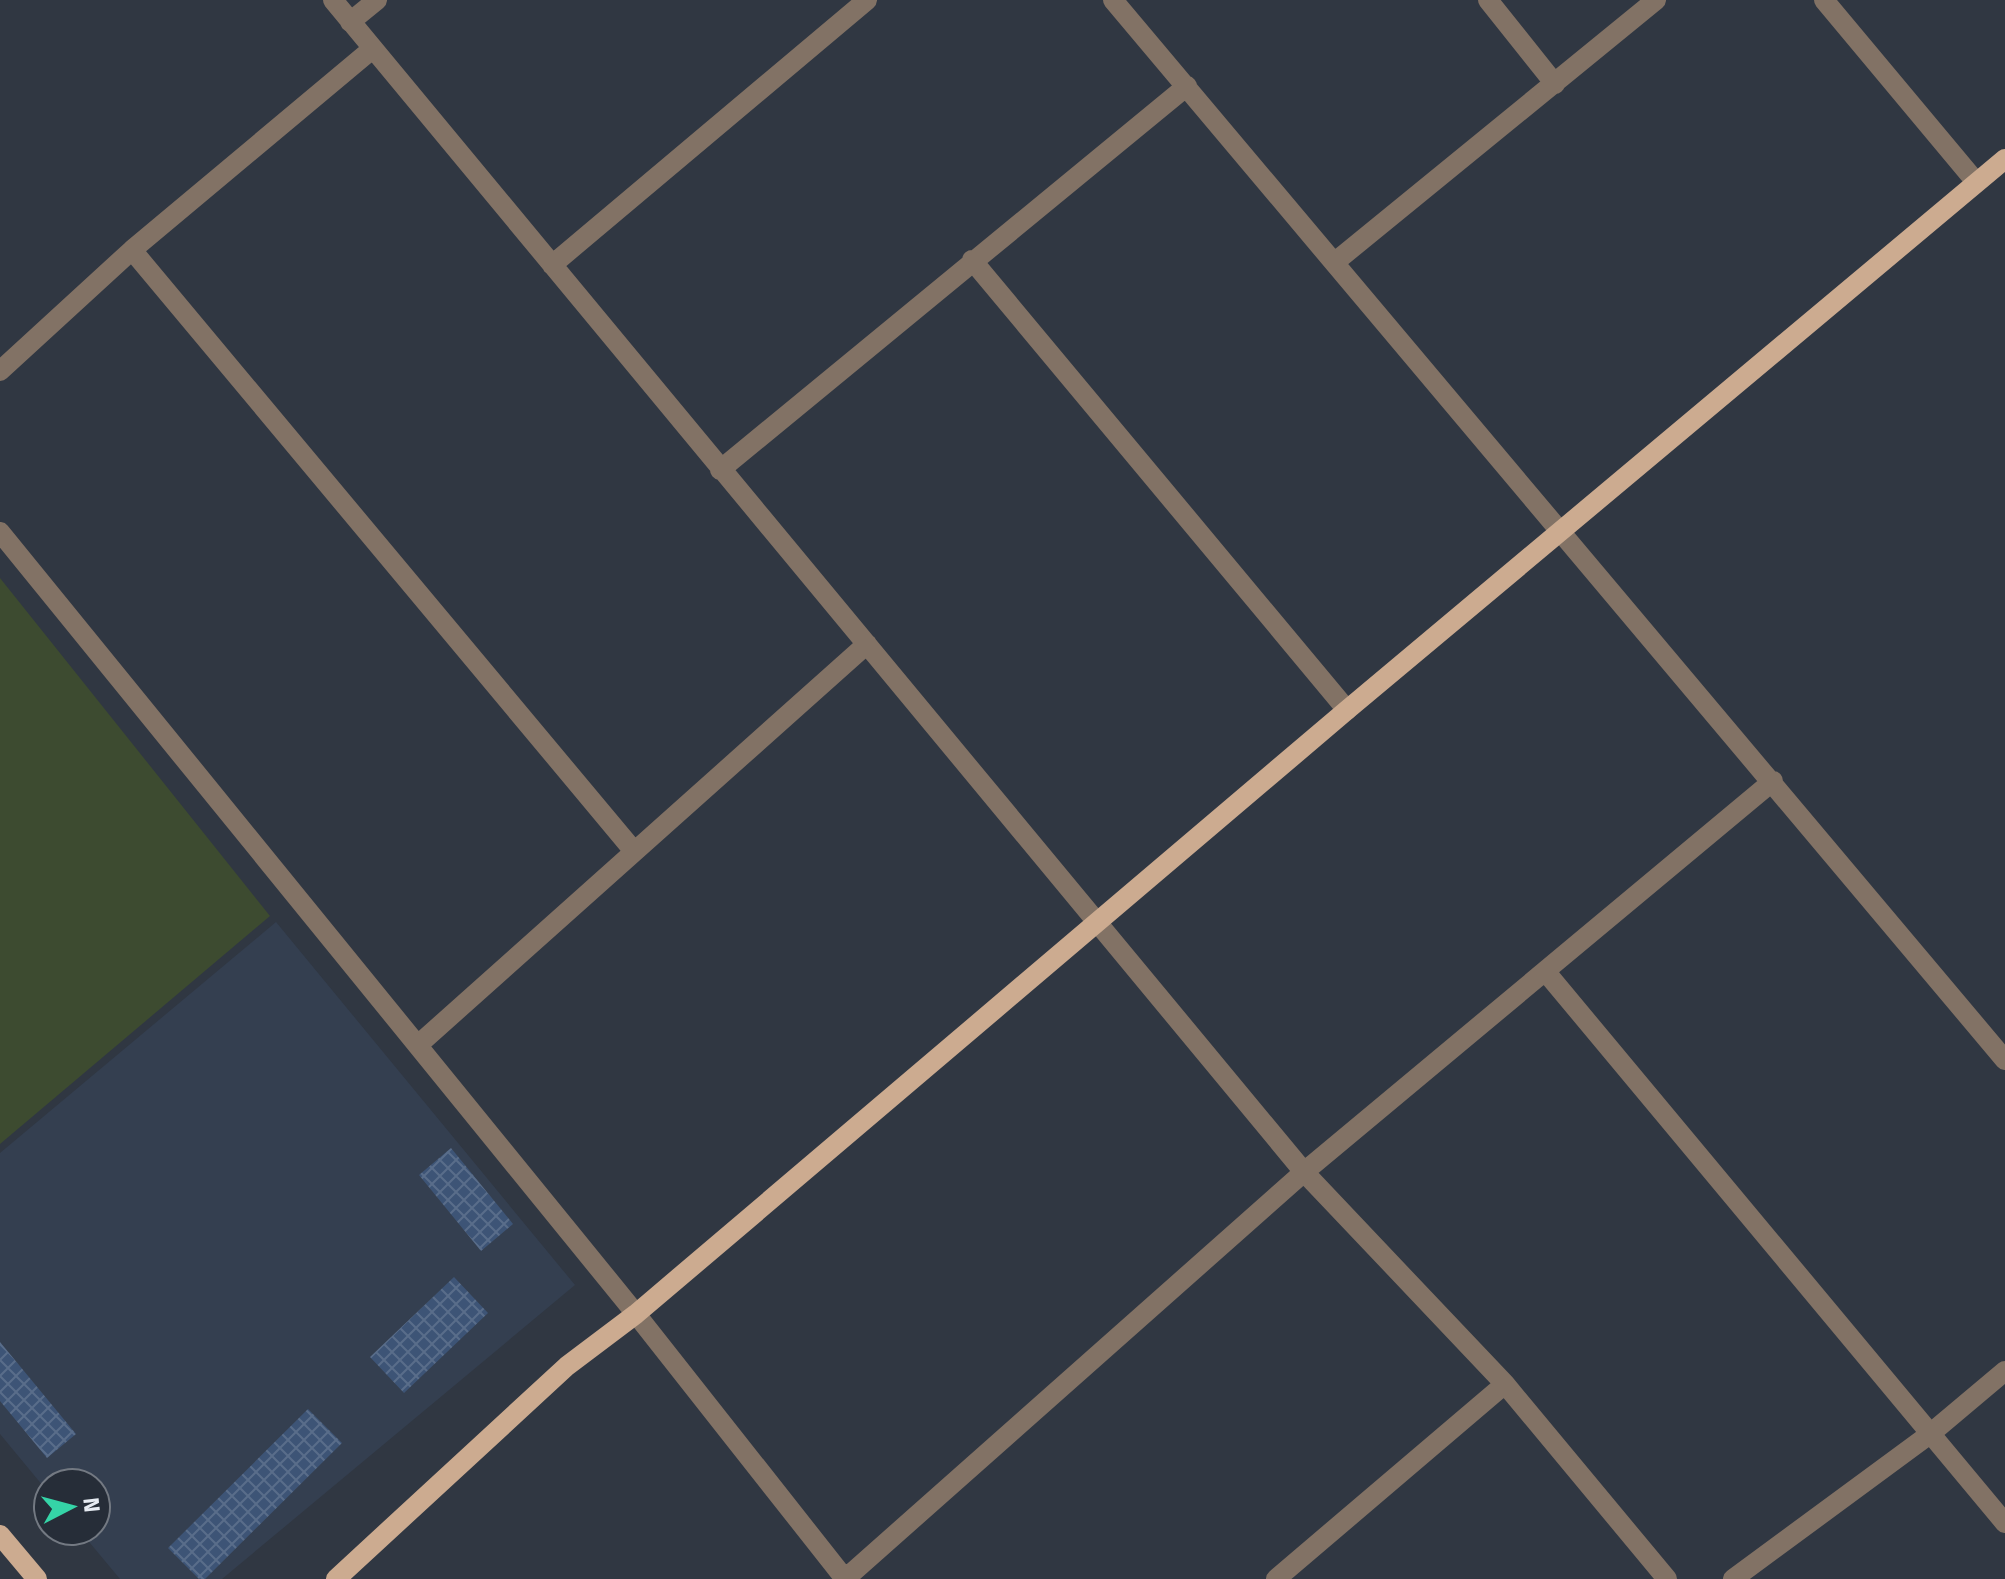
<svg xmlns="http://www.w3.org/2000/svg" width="2005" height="1579" font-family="'Fira Sans',sans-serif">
	<defs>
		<pattern id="building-cross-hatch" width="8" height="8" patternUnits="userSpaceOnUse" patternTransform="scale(2)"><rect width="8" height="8" fill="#3d5476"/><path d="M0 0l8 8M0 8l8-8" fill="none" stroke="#596d8a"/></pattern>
	</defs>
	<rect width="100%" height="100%" fill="#303742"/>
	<path fill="#343f50" d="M 276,922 L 575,1285 L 222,1579 L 120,1579 L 80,1531 L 96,1531 L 96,1483 L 48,1483 L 48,1492 L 0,1434 L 0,1153 Z"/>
	<path fill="#3d4b30" d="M 0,578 L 270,916 L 0,1144 Z"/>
	<path fill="url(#building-cross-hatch)" d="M 451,1148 L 513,1224 L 481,1251 L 419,1175 Z
		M 454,1277 L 488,1313 L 404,1393 L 370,1357 Z
		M 0,1342 L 76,1434 L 47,1458 L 0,1401 Z
		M 308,1409 L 342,1443 L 205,1579 L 199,1579 L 168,1548 Z"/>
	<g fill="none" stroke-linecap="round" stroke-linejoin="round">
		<path stroke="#827265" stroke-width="20" d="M 333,0 L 1304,1172 L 1505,1384 L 1667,1579
			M 1113,0 L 2005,1060
			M 1488,0 L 1555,84
			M 1824,0 L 1976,182
			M 350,22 L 377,0
			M 132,250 L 633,850
			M 972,260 L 1347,710
			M 1335,262 L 1656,0
			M 552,265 L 867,0
			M 0,371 L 132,250 L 371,50
			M 720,470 L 1187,86
			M 0,532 L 636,1314 L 845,1579
			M 1545,971 L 2005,1523
			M 418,1045 L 867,644
			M 845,1579 L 1304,1172 L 1773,781
			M 1276,1579 L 1505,1384
			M 1733,1579 L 1930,1434 L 2005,1371"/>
		<path stroke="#ccab90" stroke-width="20" d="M 0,1535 L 37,1579
			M 336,1579 L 567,1366 L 636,1314 L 1347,710 L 2005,159"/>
	</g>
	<g transform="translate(72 1507) rotate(84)"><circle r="38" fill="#262d38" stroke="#737982" stroke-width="2"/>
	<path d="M0-6L14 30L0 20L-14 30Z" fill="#35d4a7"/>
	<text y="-12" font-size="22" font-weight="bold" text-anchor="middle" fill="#e6ebf2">N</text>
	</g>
</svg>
